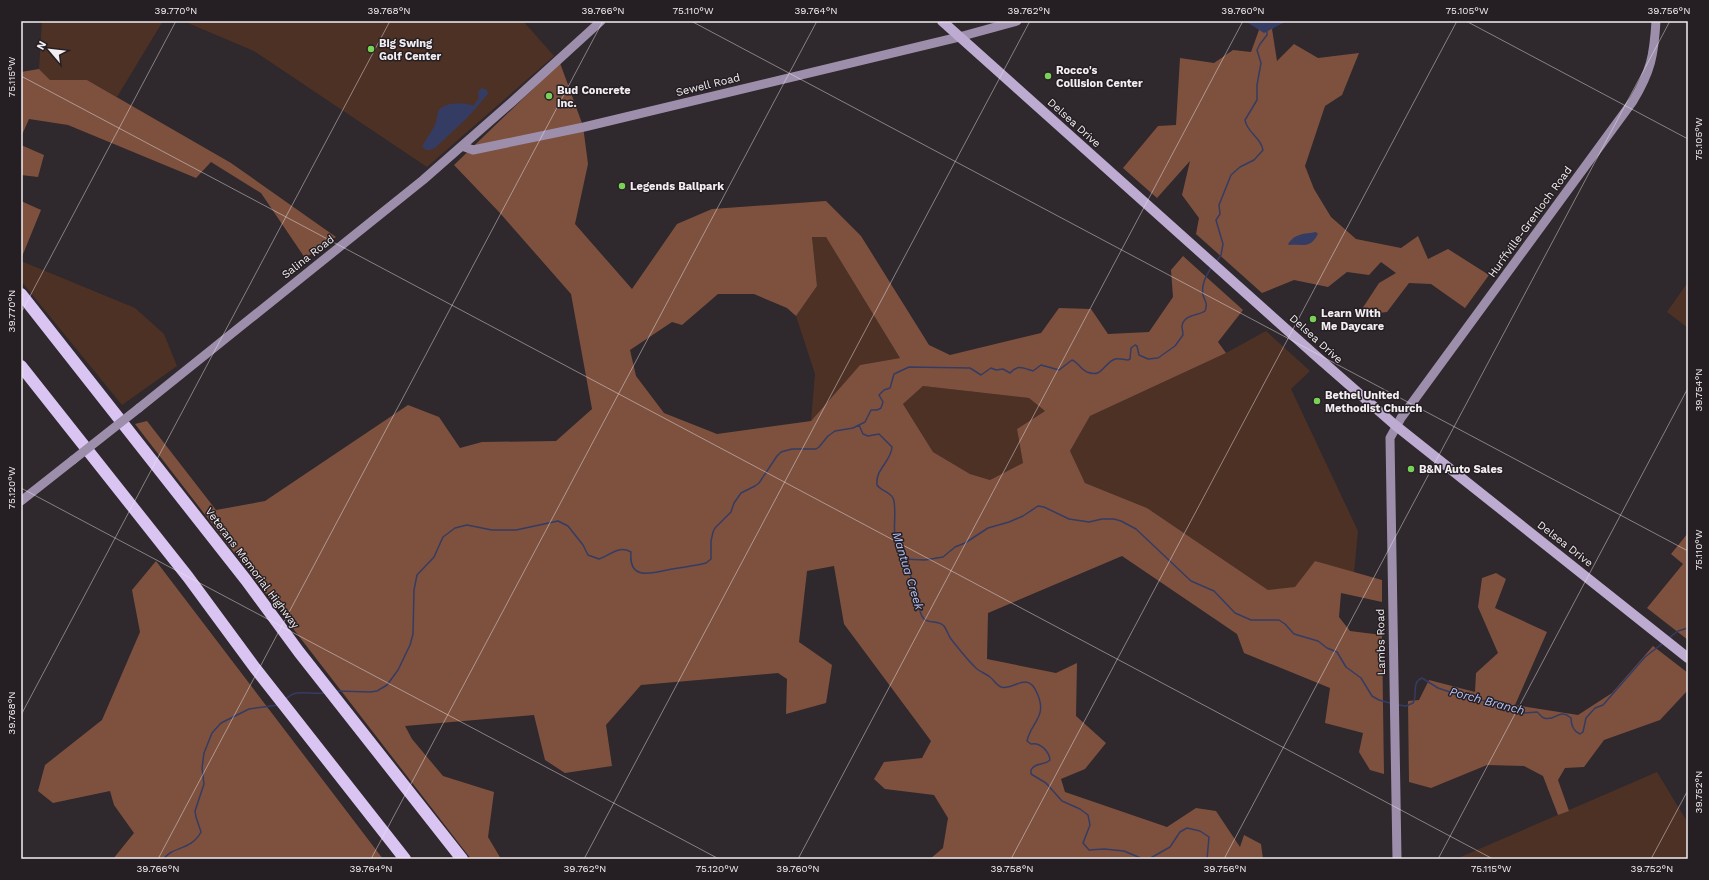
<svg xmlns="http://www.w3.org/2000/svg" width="1709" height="880" font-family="'Work Sans',sans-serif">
	<rect width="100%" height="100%" fill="#2f282d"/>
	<path fill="#4e3125" d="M 42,21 L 163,21 L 117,97 L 87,80 L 50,80 L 39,69 Z
		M 183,21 L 523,21 L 554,56 L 427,167 L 254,51 Z
		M 812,236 L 826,237 L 900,358 L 860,365 L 811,421 L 815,374 L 796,316 L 817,286 Z
		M 21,261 L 135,308 L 164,334 L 177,366 L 122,405 L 21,281 Z
		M 1688,282 L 1688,328 L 1667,312 Z
		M 1266,331 L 1310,371 L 1291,389 L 1358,531 L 1354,573 L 1315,561 L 1295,588 L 1268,590 L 1147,508 L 1085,483 L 1070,451 L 1090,416 L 1226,353 Z
		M 923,386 L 1029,398 L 1045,411 L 1017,429 L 1023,463 L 990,480 L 970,474 L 933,452 L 903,404 Z
		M 1657,772 L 1688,823 L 1688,859 L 1456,859 Z"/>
	<path fill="#7e513f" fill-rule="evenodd" d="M 1252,21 L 1280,21 L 1272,29 L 1277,61 L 1294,44 L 1318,58 L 1359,53 L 1342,95 L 1325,106 L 1305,166 L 1314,189 L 1331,217 L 1356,239 L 1401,248 L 1418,236 L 1428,259 L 1448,249 L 1489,275 L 1465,308 L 1431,284 L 1409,283 L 1387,312 L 1371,314 L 1362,309 L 1379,283 L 1396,273 L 1381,262 L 1369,275 L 1347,272 L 1328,287 L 1294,280 L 1262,293 L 1196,234 L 1199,218 L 1182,195 L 1190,161 L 1157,198 L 1123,168 L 1158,126 L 1176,125 L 1180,58 L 1214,63 L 1233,50 L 1251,52 L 1259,30 Z
		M 560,63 L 583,126 L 588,164 L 575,224 L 632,289 L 677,224 L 712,209 L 826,201 L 861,236 L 929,345 L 950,355 L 1041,333 L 1059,308 L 1091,309 L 1108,334 L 1149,332 L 1173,297 L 1171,270 L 1183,256 L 1243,310 L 1218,342 L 1226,353 L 1090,416 L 1070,451 L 1085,483 L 1147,508 L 1268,590 L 1295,587 L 1315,561 L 1382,580 L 1382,602 L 1341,593 L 1339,617 L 1350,631 L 1382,635 L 1384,774 L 1370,770 L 1359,752 L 1363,733 L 1325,723 L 1330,688 L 1244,653 L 1237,634 L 1122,556 L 988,613 L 987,659 L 1056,673 L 1077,663 L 1076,716 L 1106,743 L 1085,769 L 1061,779 L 1065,792 L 1167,827 L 1196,808 L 1216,811 L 1240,847 L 1244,835 L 1261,844 L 1263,859 L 930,859 L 943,848 L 948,818 L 934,795 L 885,789 L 874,779 L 884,762 L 922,758 L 931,741 L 844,624 L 834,566 L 807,571 L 799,642 L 832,665 L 826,703 L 786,714 L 787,679 L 778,673 L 641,685 L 606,725 L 612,766 L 565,773 L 545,760 L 534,715 L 405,726 L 412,739 L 443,776 L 494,792 L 488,837 L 501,859 L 471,859 L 135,424 L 147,421 L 216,510 L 265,501 L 408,405 L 439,417 L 460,448 L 482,442 L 556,441 L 592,409 L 571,294 L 499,212 L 454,165 ZM 812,237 L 826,237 L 900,358 L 860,365 L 811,421 L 717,434 L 664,413 L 636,376 L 630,350 L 672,322 L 682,325 L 718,294 L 754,294 L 787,308 L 796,316 L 817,286 ZM 923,386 L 1029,398 L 1045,411 L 1017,429 L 1023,463 L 990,480 L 970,474 L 933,452 L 903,404 Z
		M 39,69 L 50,80 L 87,80 L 231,163 L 336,237 L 305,258 L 261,193 L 211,162 L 196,178 L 68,125 L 29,119 L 21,137 L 21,72 Z
		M 21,145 L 44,155 L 38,177 L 21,175 Z
		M 21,201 L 41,210 L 21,259 Z
		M 1688,533 L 1688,640 L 1647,608 L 1683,564 L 1671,554 Z
		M 156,561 L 383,859 L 113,859 L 134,833 L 114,805 L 110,791 L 53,803 L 38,791 L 45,765 L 102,720 L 140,632 L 132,590 Z
		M 1496,573 L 1506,579 L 1495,608 L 1547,632 L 1515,705 L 1578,715 L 1612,693 L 1653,646 L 1688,673 L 1688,690 L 1660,720 L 1604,740 L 1584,767 L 1565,768 L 1558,780 L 1569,811 L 1558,815 L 1543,776 L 1524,766 L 1487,765 L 1431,788 L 1409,782 L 1408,701 L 1419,700 L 1429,680 L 1475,692 L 1476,673 L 1498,653 L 1478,607 L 1482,578 Z"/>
	<path fill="#353c63" d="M 1245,21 L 1287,21 L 1264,33 Z
		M 482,88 L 487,90 L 488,94 L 468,117 L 435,148 L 430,150 L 426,150 L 422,146 L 423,145 C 427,138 433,130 436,122 C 437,118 437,114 439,110 C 446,102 465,102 473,106 L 479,98 L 478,92 Z
		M 1316,232 L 1318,234 C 1310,249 1304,244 1289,245 L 1288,244 C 1295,233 1304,234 1316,232 Z"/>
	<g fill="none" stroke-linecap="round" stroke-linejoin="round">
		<path stroke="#353c63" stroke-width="1.5" d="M 1216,262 L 1221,255 L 1223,244 L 1216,220 L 1220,214 L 1219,205 L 1231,175 L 1240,167 L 1254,160 L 1263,150 C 1261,137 1247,133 1245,120 L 1257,100 L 1257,85 L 1261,63 L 1257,50 L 1260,44 L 1267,35 L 1267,31
			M 859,425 L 863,434 L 868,436 L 879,434 L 892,447 C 891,462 875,469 877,485 C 881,491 889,491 893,498 C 897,507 893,526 895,537 C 899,557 912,574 917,593 C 919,601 918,613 924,619 C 930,624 938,620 944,626 C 947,630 948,635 951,639 C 959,649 968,661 977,669 C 981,672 986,674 990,677 C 994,680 996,685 1001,687 C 1013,691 1028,670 1037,693 C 1048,717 1031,722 1027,741 L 1031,744 C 1040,742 1049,751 1050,760 C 1044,766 1035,762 1031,770 L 1031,774 L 1046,783 L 1062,801 L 1080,809 L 1088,815 L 1090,825 L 1083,843 L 1089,850 L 1104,849 L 1124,851 L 1143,859
			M 902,559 L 925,560 L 943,557 L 955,547 L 965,543 L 988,528 L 1009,522 L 1023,516 L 1038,506 L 1044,507 L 1069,519 L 1089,522 L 1102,519 L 1114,519 L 1121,521 L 1136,529 L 1191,581 L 1214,591 L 1235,613 L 1251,620 L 1279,620 L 1285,624 L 1294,634 L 1318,641 L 1327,648 L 1337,652 L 1346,667 L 1361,678 L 1372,696 L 1379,700 L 1390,703
			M 1669,638 L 1678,631 L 1688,628
			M 337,691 L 370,692 L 377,691 L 387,685 L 398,670 L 410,645 L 413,634 L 414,590 L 417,575 L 434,557 L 443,537 L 455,528 L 467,525 L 492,530 L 516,530 L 558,521 L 568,526 L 583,545 L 588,555 L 599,559 C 611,555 618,545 631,552 C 628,582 653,573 672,569 C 683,567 695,566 706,563 L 711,559 L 711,541 L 713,532 L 715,528 L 731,512 L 734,503 L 741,493 L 755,486 L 759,483 L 777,456 L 781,452 L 792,449 L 816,449 L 819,447 L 828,436 L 835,431 L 853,428 L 865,422 L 871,410 L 877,410 L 881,408 L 883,402 L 879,395 L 884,390 L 890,388 L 894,374 L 909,367 L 970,368 L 981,375 L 991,368 L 996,370 L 1003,369 L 1010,373 C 1018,364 1023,368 1033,371 L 1041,365 L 1059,370 L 1072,360 C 1078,362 1080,369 1087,372 C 1102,378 1103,365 1113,360 C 1118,357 1123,360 1128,360 L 1130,359 L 1131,348 L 1135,345 L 1137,346 L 1139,355 L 1148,359 L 1158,358 L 1175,346 L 1183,335 C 1183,332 1182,329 1182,326 C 1184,314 1198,316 1205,311 C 1208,304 1205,301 1203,295 C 1201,285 1206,276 1211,268
			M 286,699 C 296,688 310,695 324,693
			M 1398,705 L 1406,706 L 1413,703 C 1418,695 1411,682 1422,678 L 1438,688 L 1468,698 L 1486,701 L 1499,706 L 1511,706 L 1524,713 L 1537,712 C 1540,714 1541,717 1544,718 C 1556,722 1559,707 1571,718 C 1571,725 1573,731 1580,734 L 1583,732 L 1586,718 L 1595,708 L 1603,705 L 1645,657 L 1663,643
			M 164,859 C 172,846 191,851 201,832 L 196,817 L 195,811 L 204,784 L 202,768 L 204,753 L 212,733 L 221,723 L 249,709 L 278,705
			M 1149,859 L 1170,847 L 1180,832 L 1187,828 L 1200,831 L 1209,837 L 1207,859"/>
		<path stroke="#9d8fac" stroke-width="9" d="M 462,146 L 473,150 L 584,127 L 959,37 L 1017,21
			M 139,408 L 423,180 L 512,102 L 601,21
			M 21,501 L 73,460
			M 1397,859 L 1390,438 L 1401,418 L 1633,101 C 1651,71 1654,55 1656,21"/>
		<path stroke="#bdabd1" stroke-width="10" d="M 942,21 L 1315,355 L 1395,425 L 1688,658"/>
		<path stroke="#dac4f2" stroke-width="12" d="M 21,294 L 246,580 L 299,652 L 462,859
			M 21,366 L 188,577 L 255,668 L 405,859"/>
		<path stroke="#9d8fac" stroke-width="9" d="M 73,460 L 139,408"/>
	</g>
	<path fill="none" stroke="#f2eef1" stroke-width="1" stroke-opacity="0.45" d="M 691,21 L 1688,551M 1466,21 L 1688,139M 21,76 L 1493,859M 21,313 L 176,21M 21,488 L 719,859M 21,715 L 390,21M 158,859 L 603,21M 371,859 L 817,21M 584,859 L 1030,21M 798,859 L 1243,21M 1011,859 L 1457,21M 1224,859 L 1670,21M 1438,859 L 1688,388M 1651,859 L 1688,790"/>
	<g fill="#7ad157" stroke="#251f23" stroke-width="1.5">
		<circle cx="371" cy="49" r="4"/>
		<circle cx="1048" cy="76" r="4"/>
		<circle cx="549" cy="96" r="4"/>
		<circle cx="622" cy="186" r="4"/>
		<circle cx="1313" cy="319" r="4"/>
		<circle cx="1317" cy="401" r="4"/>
		<circle cx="1411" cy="469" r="4"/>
	</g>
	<g text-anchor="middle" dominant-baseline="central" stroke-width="3" stroke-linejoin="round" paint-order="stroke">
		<g font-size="11" font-weight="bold" fill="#f2eef1" stroke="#251f23" text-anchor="start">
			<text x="379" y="43">Big Swing<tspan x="379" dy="13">Golf Center</tspan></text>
			<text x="1056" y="70">Rocco's<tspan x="1056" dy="13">Collision Center</tspan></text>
			<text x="557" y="90">Bud Concrete<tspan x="557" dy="13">Inc.</tspan></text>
			<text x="630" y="186">Legends Ballpark</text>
			<text x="1321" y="313">Learn With<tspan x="1321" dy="13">Me Daycare</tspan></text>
			<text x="1325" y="395">Bethel United<tspan x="1325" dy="13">Methodist Church</tspan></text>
			<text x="1419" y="469">B&amp;N Auto Sales</text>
		</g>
		<g font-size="11" fill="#f2eef1" stroke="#251f23">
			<text transform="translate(708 85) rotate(-14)">Sewell Road</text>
			<text transform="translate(1074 123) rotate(42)">Delsea Drive</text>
			<text transform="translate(1530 222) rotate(-54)">Hurffville-Grenloch Road</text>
			<text transform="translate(308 257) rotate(-38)">Salina Road</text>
			<text transform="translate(1316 339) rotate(42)">Delsea Drive</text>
			<text transform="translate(1565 544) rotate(38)">Delsea Drive</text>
			<text transform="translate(252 568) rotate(53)">Veterans Memorial Highway</text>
			<text transform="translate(1381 642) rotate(-91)">Lambs Road</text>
		</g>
		<g font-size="12" font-style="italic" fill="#b7c4fa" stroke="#251f23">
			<text transform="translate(908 571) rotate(73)">Mantua Creek</text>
			<text transform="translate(1487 701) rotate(15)">Porch Branch</text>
		</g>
	</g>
	<rect width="1709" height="880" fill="none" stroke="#251f23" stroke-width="44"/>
	<g transform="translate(50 50) rotate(298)" stroke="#251f23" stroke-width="3" paint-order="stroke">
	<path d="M0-3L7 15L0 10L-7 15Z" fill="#f2eef1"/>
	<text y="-6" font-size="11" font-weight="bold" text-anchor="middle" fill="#f2eef1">N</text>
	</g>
	<rect x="22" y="22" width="1665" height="836" fill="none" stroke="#f2eef1" stroke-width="1.5"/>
	<g font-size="10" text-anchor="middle" fill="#f2eef1">
		<text x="176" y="14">39.770°N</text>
		<text x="389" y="14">39.768°N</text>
		<text x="603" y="14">39.766°N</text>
		<text x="693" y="14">75.110°W</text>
		<text x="816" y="14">39.764°N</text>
		<text x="1029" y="14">39.762°N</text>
		<text x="1243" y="14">39.760°N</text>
		<text x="1467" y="14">75.105°W</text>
		<text x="1669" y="14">39.756°N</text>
		<text transform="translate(11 77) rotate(-90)" y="4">75.115°W</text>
		<text transform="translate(1698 139) rotate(-90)" y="4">75.105°W</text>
		<text transform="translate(11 311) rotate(-90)" y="4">39.770°N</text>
		<text transform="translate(1698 390) rotate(-90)" y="4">39.754°N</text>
		<text transform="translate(11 488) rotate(-90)" y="4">75.120°W</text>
		<text transform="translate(1698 550) rotate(-90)" y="4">75.110°W</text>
		<text transform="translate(11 713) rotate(-90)" y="4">39.768°N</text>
		<text transform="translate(1698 792) rotate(-90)" y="4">39.752°N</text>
		<text x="158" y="872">39.766°N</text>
		<text x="371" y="872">39.764°N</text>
		<text x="585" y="872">39.762°N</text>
		<text x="717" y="872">75.120°W</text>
		<text x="798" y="872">39.760°N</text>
		<text x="1012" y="872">39.758°N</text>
		<text x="1225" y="872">39.756°N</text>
		<text x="1491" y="872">75.115°W</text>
		<text x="1652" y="872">39.752°N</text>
	</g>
</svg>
